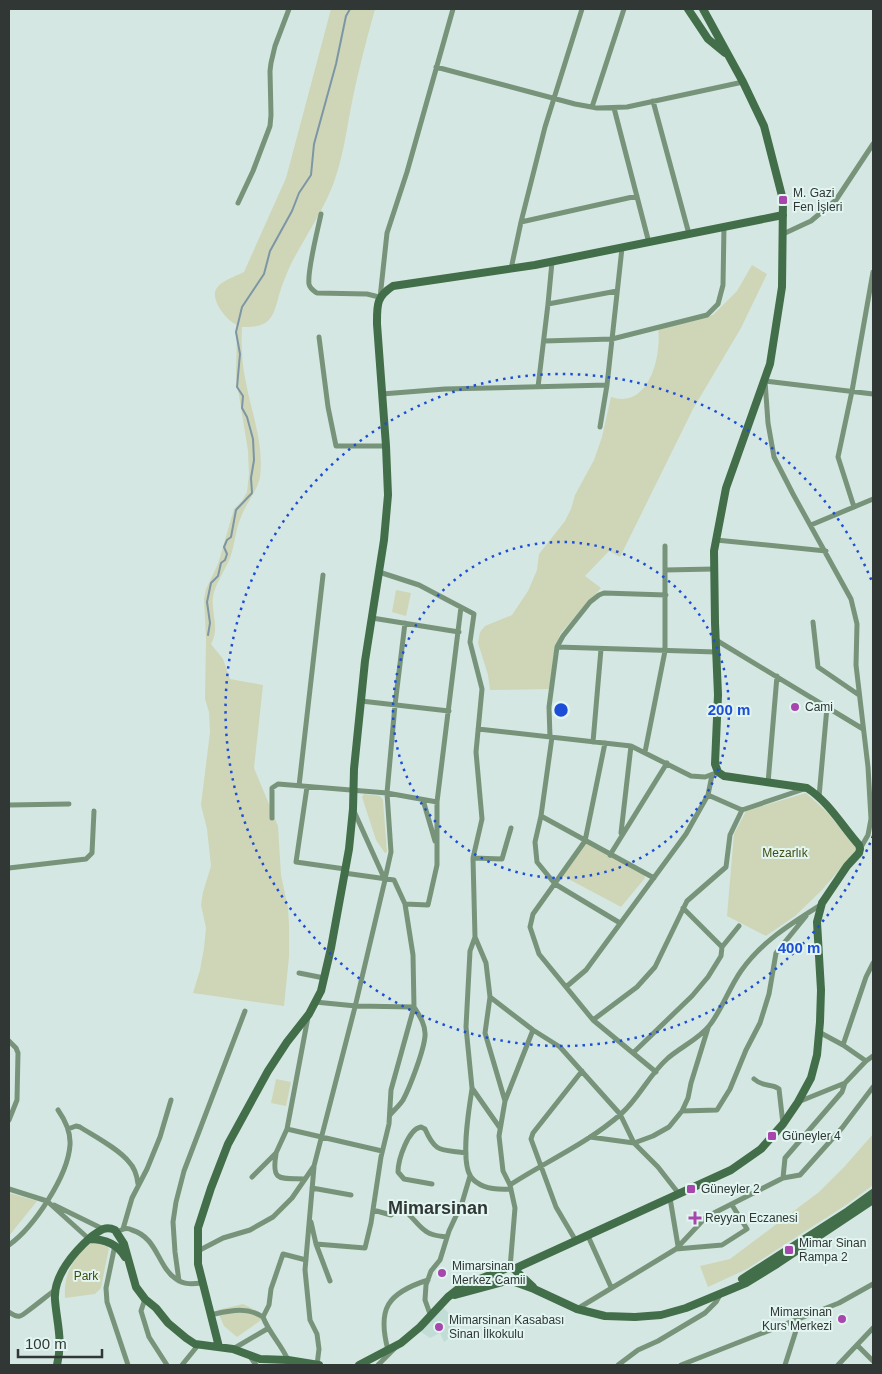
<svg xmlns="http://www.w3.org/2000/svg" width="882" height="1374" font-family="Helvetica,sans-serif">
	<rect width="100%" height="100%" fill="#d5e7e2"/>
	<path fill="#c1ddd6" d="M 443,1307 L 454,1319 L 453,1324 L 459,1331 L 444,1342 L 440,1333 L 430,1338 L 420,1331 Z"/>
	<path fill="#ced6b7" d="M 331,9 L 375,9 C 367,38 359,68 353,97 C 347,126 344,154 334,182 C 323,212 304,238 290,266 C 286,275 282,285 279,295 C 273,319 269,328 242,327 C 241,346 242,365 246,383 C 252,414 264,444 260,477 C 257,492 246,503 241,517 C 235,531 235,545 230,558 C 225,570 218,580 214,592 C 209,610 221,627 211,644 L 223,659 L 230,679 L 263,685 L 254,768 L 278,826 L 281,875 L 288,908 L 289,924 L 289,957 L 284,1006 L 193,993 L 200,970 L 204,948 L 206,928 L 201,905 L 203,892 L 211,866 L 207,829 L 201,805 L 210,732 L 209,712 L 205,699 L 206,639 L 204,599 L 206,589 L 218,564 L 234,509 L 242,501 L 247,492 L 249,474 L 248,451 L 236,377 L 237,325 C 229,321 225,316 220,309 C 205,285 226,281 244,272 L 286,178 Z
		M 752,265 L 767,274 L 741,328 L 693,409 L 620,557 L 609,551 L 585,576 L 601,588 L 560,634 L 554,655 L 549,689 L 490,690 L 488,675 L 478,643 L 480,632 L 485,626 L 512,615 L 528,591 L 537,570 L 539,554 L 565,521 L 571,509 L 575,495 L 594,460 L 602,437 L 611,397 C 649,410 662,355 658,328 L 713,315 L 737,291 Z
		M 396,590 L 411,593 L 406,616 L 392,612 Z
		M 806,793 L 827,812 L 855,846 L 856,851 L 821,891 L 795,916 L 766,936 L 727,916 L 734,834 L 746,811 Z
		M 364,794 L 380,796 L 383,800 L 387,852 L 385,853 L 376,840 L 362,797 Z
		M 586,842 L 643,871 L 645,878 L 621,907 L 561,875 Z
		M 276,1079 L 291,1082 L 286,1106 L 271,1103 Z
		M 873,1134 L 873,1185 L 849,1203 L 747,1269 L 708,1287 L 700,1266 L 730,1259 L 819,1192 L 845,1166 Z
		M 9,1193 L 37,1201 L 9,1236 Z
		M 94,1237 L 101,1239 L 109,1248 L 101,1288 L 95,1294 L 65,1298 C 63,1270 76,1257 94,1237 Z
		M 243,1304 L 259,1312 L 264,1318 L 237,1337 L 224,1326 L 217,1310 Z"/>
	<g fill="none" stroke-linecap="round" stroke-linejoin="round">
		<path stroke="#7c96a6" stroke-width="2" d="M 208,635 L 210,623 L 207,602 L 211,583 L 218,576 L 221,563 L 225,560 L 227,554 L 224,547 L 227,540 L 231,537 L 236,510 L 252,493 L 251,478 L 254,460 L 253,439 L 247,417 L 242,408 L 243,396 L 237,387 L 240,354 L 236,332 L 242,307 L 264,274 L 270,251 L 292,211 L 299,193 L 311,175 L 314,144 L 336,64 L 346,16 L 350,9"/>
		<path stroke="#77947b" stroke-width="5" d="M 436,67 L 575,104 L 597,108 L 627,107 L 743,82
			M 653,101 L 689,234
			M 592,107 L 624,9
			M 614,108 L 649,243
			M 238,203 L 253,171 L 270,126 L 271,115 L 270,71 L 271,63 L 275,46 L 289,9
			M 321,214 C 318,229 307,271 309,284 C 310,289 314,291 317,293 L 367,294 L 379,297
			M 521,222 L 637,196
			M 783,234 L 811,221 L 836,200 L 873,144
			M 511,269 L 521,222 L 545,127 L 582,9
			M 380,298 L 387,233 L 407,172 L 453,9
			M 548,304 L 617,291
			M 319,337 L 328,407 L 336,446 L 386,446
			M 544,341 L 612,339 L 707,315 L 718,304 L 723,285 L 724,227
			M 538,387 L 548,304 L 552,262
			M 382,394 L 445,389 L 607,385
			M 600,427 L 607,385 L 622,248
			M 854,507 L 838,457 L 852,391 L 873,272
			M 811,525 L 873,499
			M 716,540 L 826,551
			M 665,570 L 714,569
			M 379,572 L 419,585 L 474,614 L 470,642 L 482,689 L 476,752 L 482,819 L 473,858 L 475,937 L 486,963 L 490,997 L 485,1033 L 505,1101
			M 372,618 L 459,632
			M 813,622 L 818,667 L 859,695
			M 716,640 L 863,729
			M 557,647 L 716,652
			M 361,701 L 449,711
			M 478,729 L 631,746 L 691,776 L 705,777 L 713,774
			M 550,737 L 549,707 L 557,647 L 563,636 L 590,602 L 599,595 L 604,593 L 666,595
			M 552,737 L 541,816 L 535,842 L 537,862 L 555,884 L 620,923
			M 593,742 L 601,649
			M 605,743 L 585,841 L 533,914 L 530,927 L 539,954 L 593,1020 L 656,1072
			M 645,752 L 665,651 L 665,546
			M 768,783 L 777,676
			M 299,786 L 323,575
			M 307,787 L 296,862 L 345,869
			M 708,795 L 742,810
			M 819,797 L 827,707
			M 423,800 L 435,841
			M 9,805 L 69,804
			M 541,816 L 654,878
			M 272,818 L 272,788 L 278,784 L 387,793 L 437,802
			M 621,833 L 631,746
			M 860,849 L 868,835 L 871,819 L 868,767 L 856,665 L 857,624 L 851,599 L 793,494 L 774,457 L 768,423 L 765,381 L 873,394
			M 610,855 L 667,763
			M 473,858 L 502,859 L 511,828
			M 9,868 L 86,859 L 92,853 L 94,811
			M 385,879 L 391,852 L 387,793 L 395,705 L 405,623
			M 405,904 L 428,905 L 437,865 L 437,802 L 461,607
			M 683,908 L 722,947
			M 475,937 L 470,951 L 466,1027 L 472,1088 L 500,1128
			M 299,973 L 324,978
			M 566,987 L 586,970 L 686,834 L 708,795 L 712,775
			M 490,997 L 533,1030 L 560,1047 L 620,1114 L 634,1143 L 658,1167 L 679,1194
			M 315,1002 L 356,1006 L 414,1007 L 413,955 L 405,904 L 394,880 L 344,873
			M 593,1020 L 637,987 L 655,967 L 687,901 L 726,867 L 730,835 L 742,810 L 804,789
			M 819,1032 L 843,1045 L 866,1061 L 873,1056
			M 9,1041 L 16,1048 L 18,1053 L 17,1100 L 9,1120
			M 843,1045 L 866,977 L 873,963
			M 633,1053 L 692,996 L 708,977 L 721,956 L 722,947 L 739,926
			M 754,1079 C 764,1088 771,1083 779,1089 L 783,1124
			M 472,1089 C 469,1108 460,1162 471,1177 C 480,1189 497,1190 511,1189
			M 798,1102 L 845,1083 L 866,1061
			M 682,1111 L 717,1110 L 730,1089 L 746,1050 L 760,1023 L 769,994 L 776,953 L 806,916
			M 390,1115 C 394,1110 400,1105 403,1100 C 410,1087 424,1050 425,1036 C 426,1025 419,1015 414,1007
			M 68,1129 L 76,1126 L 80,1127 C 94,1136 119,1149 129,1162 C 135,1168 137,1176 138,1184
			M 287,1129 L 382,1151
			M 590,1137 L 634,1143 L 653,1136 L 669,1127 L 682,1111 L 688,1098 L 691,1083 L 708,1028
			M 276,1154 C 271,1183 281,1178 305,1179
			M 314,1167 L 305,1270 L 310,1320 L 317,1334 L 319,1349 L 317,1365
			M 252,1177 L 276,1153 L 287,1129 L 308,1017
			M 783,1178 L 800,1175 L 842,1128 L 873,1087
			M 432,1184 L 404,1179 L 398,1172 C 398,1160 408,1129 421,1127 L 425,1129 C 436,1154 441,1149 466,1153
			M 510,1185 C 547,1161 588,1143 621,1114 C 639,1098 649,1075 667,1059 C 679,1048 699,1039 709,1026 C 722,1010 729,988 741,971 C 762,941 792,923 822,904
			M 312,1188 L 351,1195
			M 9,1189 L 47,1201 L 89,1239
			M 670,1198 L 678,1246
			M 54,1205 L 103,1229
			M 373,1210 L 391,1215 L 398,1210 L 402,1209 C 413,1216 417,1226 427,1232 C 433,1236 440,1236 447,1237
			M 311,1222 L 316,1244 L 330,1281
			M 123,1229 L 132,1198 L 147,1169 L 160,1137 L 171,1100
			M 121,1230 C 126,1228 128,1228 132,1230 C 158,1238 157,1266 176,1279 C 184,1285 193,1284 202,1283
			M 588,1236 L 611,1287
			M 576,1241 L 556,1207 L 531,1139 L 533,1133 L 582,1071
			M 316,1244 L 365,1248 L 371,1223 L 381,1157 L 389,1124 L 391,1090 L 414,1007
			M 9,1245 C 34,1227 68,1176 70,1145 C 71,1131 65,1120 58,1110
			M 115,1245 L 106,1288 L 107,1302 L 128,1365
			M 676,1249 L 706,1217 L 783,1178 L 785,1158 L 842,1092 L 845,1083
			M 198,1251 L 223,1238 L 250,1230 L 273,1217 L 292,1198 L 314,1166 L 355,1007 L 385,880 L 353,809
			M 510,1268 L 515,1208 L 510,1185 L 503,1171 L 499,1136 L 505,1101 L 533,1030
			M 179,1281 L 175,1252 L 173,1222 L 176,1202 L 184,1171 L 245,1011
			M 145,1299 L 141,1311 L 149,1337 L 167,1365
			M 577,1309 L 676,1249 L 722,1245 L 747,1229 L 732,1205
			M 9,1312 C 12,1314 15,1317 20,1316 C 23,1316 49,1294 55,1290
			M 430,1314 L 425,1300 L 426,1285 L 431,1271 L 440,1260 L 449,1231 L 462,1203 L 470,1176
			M 210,1315 C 229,1311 246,1306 263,1317
			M 857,1345 L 873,1361
			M 233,1349 L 267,1329
			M 388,1350 C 377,1309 387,1293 428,1280
			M 249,1355 L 256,1365
			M 288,1360 C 281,1344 269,1333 263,1317 L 269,1305 L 271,1289 L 283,1254 L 306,1260
			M 182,1365 L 199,1344
			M 378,1365 L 395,1348
			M 618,1365 L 638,1350 L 658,1341 L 705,1313 L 716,1302 L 721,1293
			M 681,1365 L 839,1303 L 873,1284
			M 785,1365 L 800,1318
			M 838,1365 L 873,1328"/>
		<path stroke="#426e4a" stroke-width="8" d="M 688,9 L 708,39 L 725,53
			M 89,1239 C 104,1239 117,1243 125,1257
			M 514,1269 L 731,1170 L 761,1149 L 783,1124 L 798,1102 L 811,1078 L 817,1055 L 820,1022 L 821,990 L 817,922 L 822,903 L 847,866 L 859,853 L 860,849 L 859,845 C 842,826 829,802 807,788 L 724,776 L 718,772 L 715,764 L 718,695 L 715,623 L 714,551 L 726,488 L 770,364 L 782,287 L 783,200 L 764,126 L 743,82 L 703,9
			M 516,1271 L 533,1287
			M 742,1279 L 848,1211 L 873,1193
			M 512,1281 L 534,1289 L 577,1309 L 605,1316 L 635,1317 L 661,1315 L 686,1308 L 746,1283 L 777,1264 L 873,1200
			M 455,1295 L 507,1281
			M 219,1347 L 198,1264 L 198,1228 L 211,1188 L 228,1144 L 268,1071 L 287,1042 L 309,1014 L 321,991 L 331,948 L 349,849 L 353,809 L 354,769 L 365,661 L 384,540 L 388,495 L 386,446 L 377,324 C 377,305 376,297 393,286 L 535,265 L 783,215
			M 57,1365 C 63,1340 57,1324 55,1300 C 53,1276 74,1252 91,1237 C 99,1231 105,1225 115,1230 L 124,1244 L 136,1287 L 145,1299 L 156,1308 L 168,1323 L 186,1338 L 195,1344 L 233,1349 L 260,1359 L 288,1360 L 319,1365
			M 359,1365 L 401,1343 L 420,1327 L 448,1297 L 462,1286 L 505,1269"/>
	</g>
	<g fill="none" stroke="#1d4ed8" stroke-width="2.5" stroke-dasharray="2.5 5">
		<circle cx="561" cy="710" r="168"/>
		<path d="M873 836A336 336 0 1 1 873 584"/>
	</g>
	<g fill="#a746ad" stroke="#e2f5f0" stroke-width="2">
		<rect x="778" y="195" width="10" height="10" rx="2.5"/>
		<circle cx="795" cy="707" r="5"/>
		<rect x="767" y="1131" width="10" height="10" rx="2.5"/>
		<rect x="686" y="1184" width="10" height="10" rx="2.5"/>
		<path d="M692.5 1210.5h5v5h5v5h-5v5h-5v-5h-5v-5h5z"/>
		<rect x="784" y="1245" width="10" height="10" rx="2.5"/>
		<circle cx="442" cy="1273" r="5"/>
		<circle cx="842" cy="1319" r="5"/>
		<circle cx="439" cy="1327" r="5"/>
	</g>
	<g text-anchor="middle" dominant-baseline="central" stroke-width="4" stroke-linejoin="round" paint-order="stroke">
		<g font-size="12" fill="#303735" stroke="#e2f5f0" text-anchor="start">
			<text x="793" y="193">M. Gazi<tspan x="793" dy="14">Fen İşleri</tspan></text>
			<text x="805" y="707">Cami</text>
			<text x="782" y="1136">Güneyler 4</text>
			<text x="701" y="1189">Güneyler 2</text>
			<text x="705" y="1218">Reyyan Eczanesi</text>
			<text x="799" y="1243">Mimar Sinan<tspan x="799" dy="14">Rampa 2</tspan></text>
			<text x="452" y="1266">Mimarsinan<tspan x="452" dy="14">Merkez Camii</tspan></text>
			<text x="832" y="1312" text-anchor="end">Mimarsinan<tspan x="832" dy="14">Kurs Merkezi</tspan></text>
			<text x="449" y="1320">Mimarsinan Kasabası<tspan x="449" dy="14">Sinan İlkokulu</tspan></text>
		</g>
		<g font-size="12" fill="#424d13" stroke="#e2f5f0">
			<text x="785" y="853">Mezarlık</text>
			<text x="86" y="1276">Park</text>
		</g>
		<g font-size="18" font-weight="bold" fill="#303735" stroke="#e2f5f0">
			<text x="438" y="1208">Mimarsinan</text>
		</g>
	</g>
	<circle cx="561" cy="710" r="8" fill="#1d4ed8" stroke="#e2f5f0" stroke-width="2.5"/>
	<g font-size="15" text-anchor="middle" font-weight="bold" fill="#1d4ed8" stroke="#e2f5f0" stroke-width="4" stroke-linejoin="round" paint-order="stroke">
		<text x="729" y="715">200 m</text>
		<text x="799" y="953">400 m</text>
	</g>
	<rect width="882" height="1374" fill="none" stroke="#303735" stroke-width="20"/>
	<path d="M18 1349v8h84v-8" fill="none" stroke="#303735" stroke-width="2.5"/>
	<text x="25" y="1349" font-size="15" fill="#303735" stroke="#e2f5f0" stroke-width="4" paint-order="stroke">100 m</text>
</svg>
